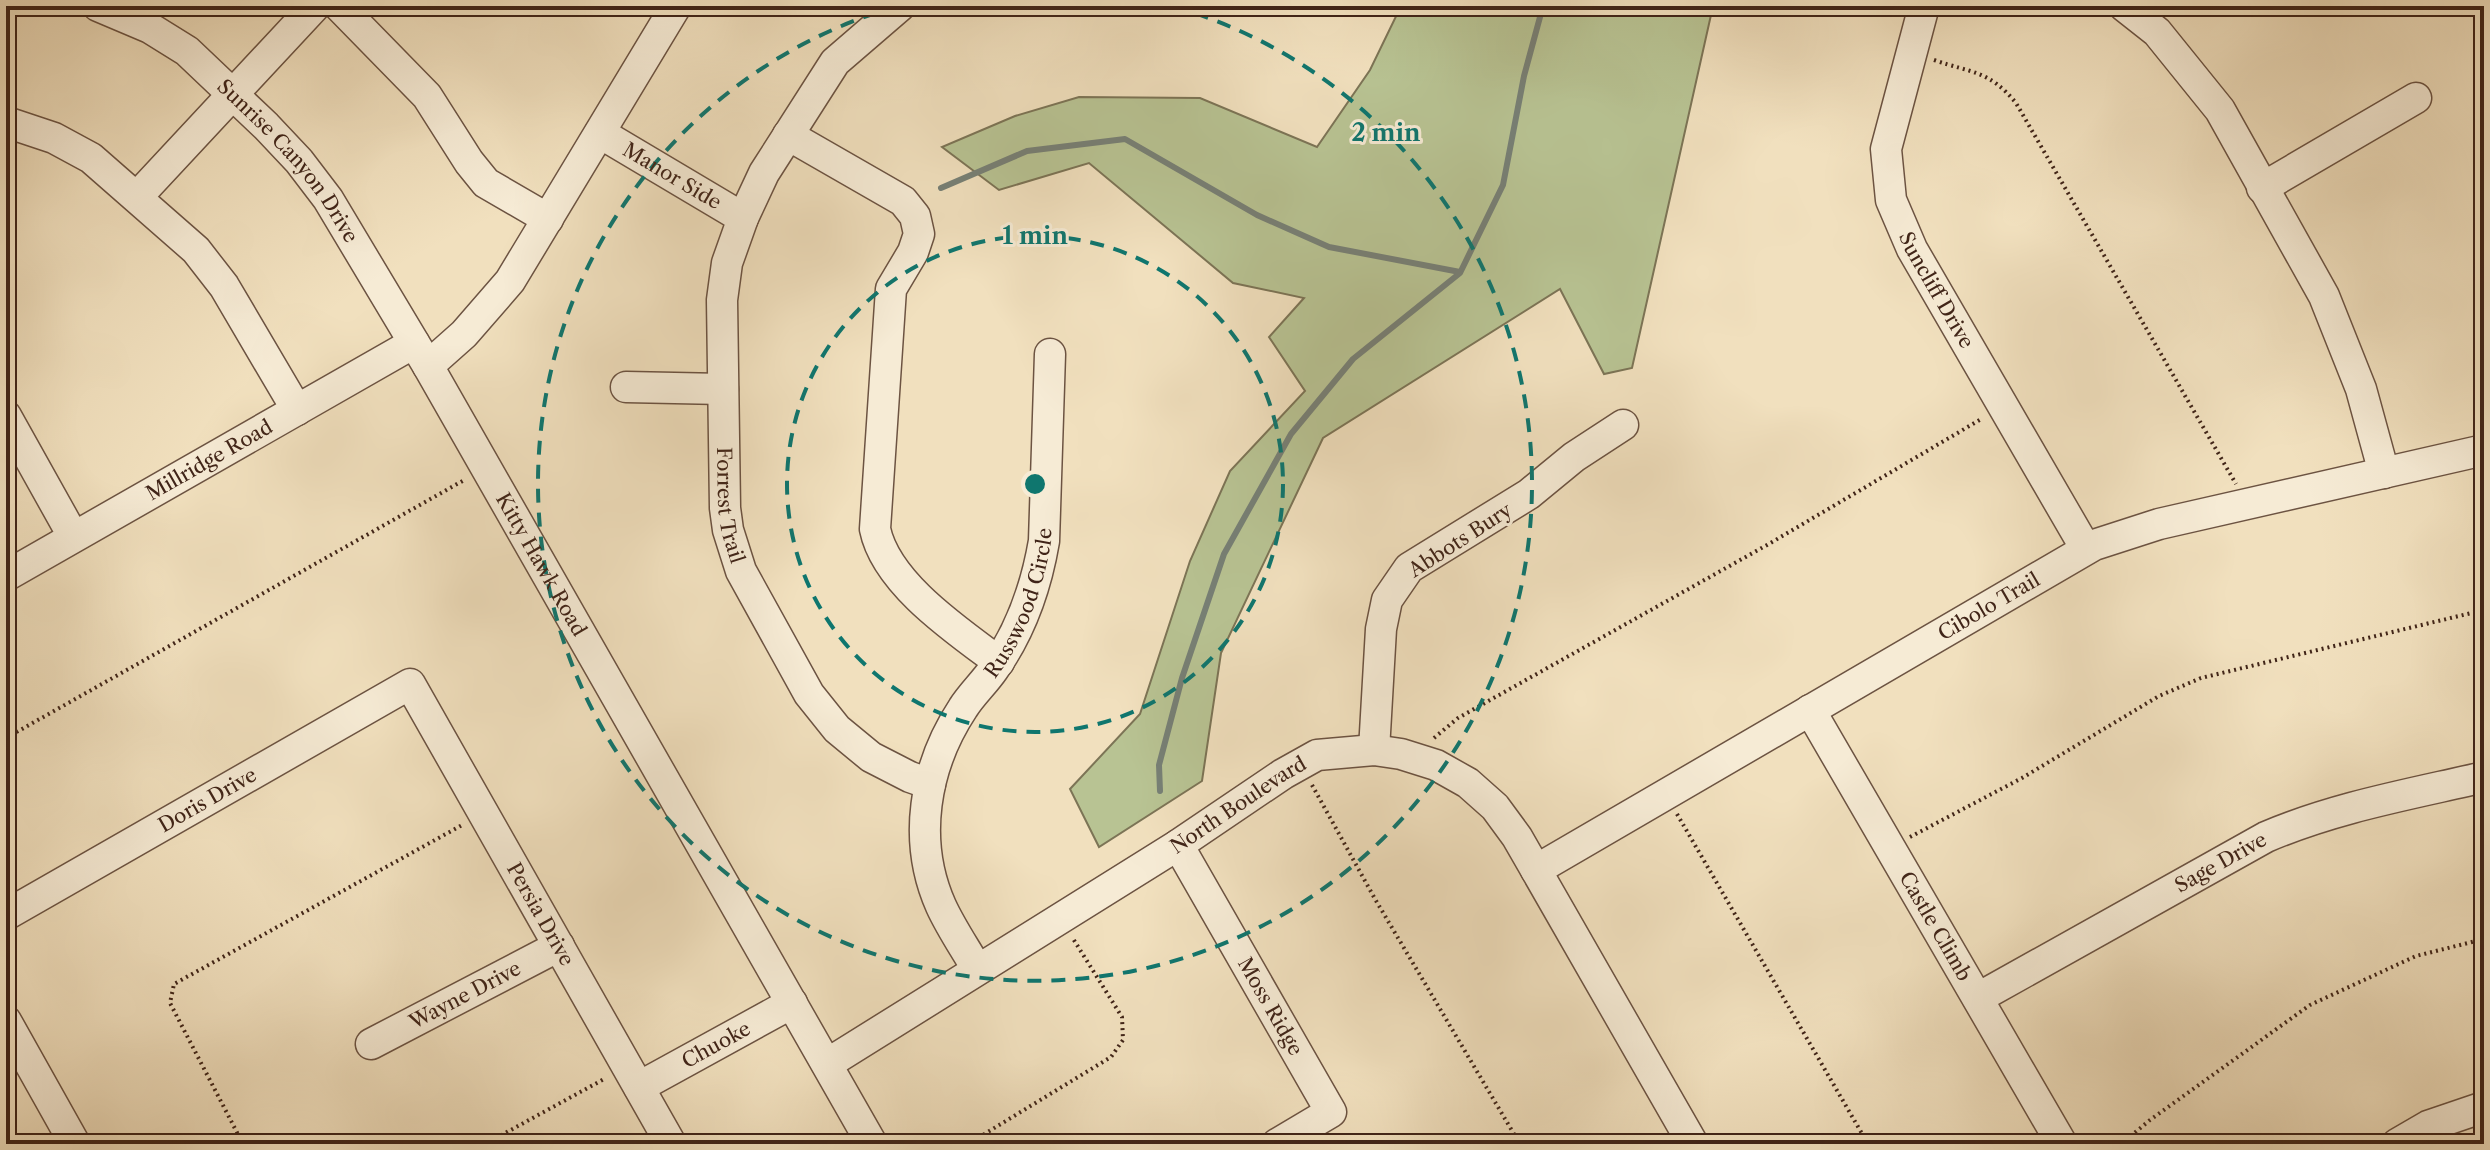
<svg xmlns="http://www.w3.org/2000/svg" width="2490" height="1150" font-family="'Libre Caslon Text',serif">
	<rect width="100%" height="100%" fill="#f1e0be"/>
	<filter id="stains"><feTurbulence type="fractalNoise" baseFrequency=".0025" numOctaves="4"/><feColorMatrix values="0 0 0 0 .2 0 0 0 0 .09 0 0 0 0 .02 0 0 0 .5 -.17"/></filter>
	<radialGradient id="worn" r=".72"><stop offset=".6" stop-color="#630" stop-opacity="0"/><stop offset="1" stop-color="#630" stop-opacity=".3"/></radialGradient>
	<path fill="#b8c393" stroke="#7c7456" stroke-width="2" d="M 1401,6 L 1713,6 L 1632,368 L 1604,374 L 1560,289 L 1323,438 L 1221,653 L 1202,781 L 1099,847 L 1070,789 L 1140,714 L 1190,561 L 1230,471 L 1305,391 L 1269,337 L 1304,298 L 1233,283 L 1089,163 L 999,190 L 942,147 L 1015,116 L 1079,97 L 1200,98 L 1317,147 L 1370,70 Z"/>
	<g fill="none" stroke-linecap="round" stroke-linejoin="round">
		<path stroke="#778076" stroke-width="6" d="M 941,188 L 1027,151 L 1125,139 L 1257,215 L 1329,247 L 1460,272
			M 1160,791 L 1159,765 L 1182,678 L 1224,554 L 1291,434 L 1353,359 L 1460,273 L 1503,185 L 1524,76 L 1543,6"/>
		<defs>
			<g id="minor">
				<path id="s1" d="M 98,6 L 150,28 L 187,51 L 266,126 L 299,161 L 328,199 L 428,366 L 872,1144"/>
				<path d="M 339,6 L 427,96 L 469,162 L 486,183 L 548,219"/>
				<path id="s2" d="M 900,6 L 835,62 L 764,173 L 743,218 L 727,263 L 722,300 L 725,508 L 728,530 L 741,571 L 809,694 L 837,729 L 871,757 L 910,777 L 930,784"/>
				<path id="s3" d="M 1924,6 L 1886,149 L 1891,200 L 1912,249 L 2086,549"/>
				<path d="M 2124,6 L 2157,32 L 2220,110 L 2324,296 L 2361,389 L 2384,473"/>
				<path d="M 6,122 L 54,138 L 91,158 L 196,250 L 224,286 L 297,410"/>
				<path id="s4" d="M 600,133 L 743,218"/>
				<path d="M 788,135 L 903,201 L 915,216 L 919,234 L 913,252 L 891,289 L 875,529 C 886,583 956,630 999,662"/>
				<path d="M 2262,188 L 2416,98"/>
				<path d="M 137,197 L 315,6"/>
				<path d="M 428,366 L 464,334 L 510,281 L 676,6"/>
				<path d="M 626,387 L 723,389"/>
				<path d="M 6,416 L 73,536"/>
				<path id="s5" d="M 6,576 L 414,343"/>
				<path id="s6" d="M 1810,710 L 2062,1144"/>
				<path d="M 1374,750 L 1381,629 L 1387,600 L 1409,568 L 1529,494 L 1574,457 L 1623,425"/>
				<path id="s7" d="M 1178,845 L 1331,1112 L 1277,1144"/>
				<path id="s8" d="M 1536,870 L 2094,545 L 2159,524 L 2484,450"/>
				<path id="s9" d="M 6,915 L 410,684 L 671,1144"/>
				<path id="s10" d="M 977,969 C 965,948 951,928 941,906 C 912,841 924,767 963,708 C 971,695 984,683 993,670 C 1021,631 1036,588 1044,541 L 1050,354"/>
				<path id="s11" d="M 1978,998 L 2266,837 C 2336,807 2411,794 2484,777"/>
				<path d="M 6,1021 L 75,1144"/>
				<path id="s12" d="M 371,1044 L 559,946"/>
				<path id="s13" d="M 827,1064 L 1178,845 L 1283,774 L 1317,755 L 1374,750 L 1401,754 L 1436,765 L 1468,783 L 1495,807 L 1517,837 L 1693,1144"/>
				<path id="s14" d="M 639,1087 L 792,1003"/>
				<path d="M 2397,1144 L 2428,1126 L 2484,1107"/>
			</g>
		</defs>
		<use href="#minor" stroke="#6c5342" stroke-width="33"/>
		<path stroke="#402418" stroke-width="4" stroke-dasharray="2 4" stroke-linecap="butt" d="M 1934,60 C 1971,73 1989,70 2016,103 L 2236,484
			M 6,738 L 466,479
			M 1434,738 L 1458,718 L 1767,545 L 1983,418
			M 1312,785 L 1375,899 L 1514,1134 L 1517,1144
			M 1677,814 L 1868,1144
			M 1910,837 L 2022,778 L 2159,696 L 2201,678 L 2484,610
			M 243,1144 L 170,1003 L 174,984 L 464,824
			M 485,1144 L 606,1078
			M 968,1144 L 1111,1057 L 1123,1040 L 1122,1017 L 1072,937
			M 2121,1144 L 2150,1120 L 2310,1005 L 2416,956 L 2484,939"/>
		<use href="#minor" stroke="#f6ebd5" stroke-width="30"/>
	</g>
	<g fill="none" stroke="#0f766e" stroke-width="4" stroke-dasharray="14 10">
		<circle cx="1035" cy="484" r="248"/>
		<path d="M1172 6A497 497 0 1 1 898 6"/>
	</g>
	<g text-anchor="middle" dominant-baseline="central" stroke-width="6" stroke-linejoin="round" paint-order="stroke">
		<g font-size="20" fill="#402418" stroke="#f6ebd5">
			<text stroke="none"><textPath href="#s1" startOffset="250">Sunrise Canyon Drive</textPath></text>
			<text stroke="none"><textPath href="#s4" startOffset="84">Manor Side</textPath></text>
			<text stroke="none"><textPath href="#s3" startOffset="300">Suncliff Drive</textPath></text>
			<text stroke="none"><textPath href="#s5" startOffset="234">Millridge Road</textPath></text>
			<text stroke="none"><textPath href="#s2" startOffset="558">Forrest Trail</textPath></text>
			<text transform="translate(1460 540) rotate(-33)">Abbots Bury</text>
			<text stroke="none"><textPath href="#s1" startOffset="728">Kitty Hawk Road</textPath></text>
			<text stroke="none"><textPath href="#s10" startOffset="402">Russwood Circle</textPath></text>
			<text stroke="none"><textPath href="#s8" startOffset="524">Cibolo Trail</textPath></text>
			<text stroke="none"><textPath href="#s9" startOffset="232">Doris Drive</textPath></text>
			<text stroke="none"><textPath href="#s13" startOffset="486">North Boulevard</textPath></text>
			<text stroke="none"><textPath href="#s11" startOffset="278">Sage Drive</textPath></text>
			<text stroke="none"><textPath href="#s9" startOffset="730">Persia Drive</textPath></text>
			<text stroke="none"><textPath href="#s6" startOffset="250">Castle Climb</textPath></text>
			<text stroke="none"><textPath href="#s12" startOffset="106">Wayne Drive</textPath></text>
			<text stroke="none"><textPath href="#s7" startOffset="186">Moss Ridge</textPath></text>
			<text stroke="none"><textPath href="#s14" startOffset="88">Chuoke</textPath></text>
		</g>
	</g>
	<circle cx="1035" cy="484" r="12" fill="#0f766e" stroke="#f6ebd5" stroke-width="4"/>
	<g font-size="24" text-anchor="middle" font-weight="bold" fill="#0f766e" stroke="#f6ebd5" stroke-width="6" stroke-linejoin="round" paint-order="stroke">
		<text x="1386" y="141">2 min</text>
		<text x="1035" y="244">1 min</text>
	</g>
	<rect width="2490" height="1150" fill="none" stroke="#f1e0be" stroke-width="32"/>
	<rect x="8" y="8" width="2474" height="1134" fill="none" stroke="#402418" stroke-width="4"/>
	<rect x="16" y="16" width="2458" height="1118" fill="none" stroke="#402418" stroke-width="2"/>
	<rect width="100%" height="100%" filter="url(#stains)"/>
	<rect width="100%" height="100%" fill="url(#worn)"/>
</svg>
